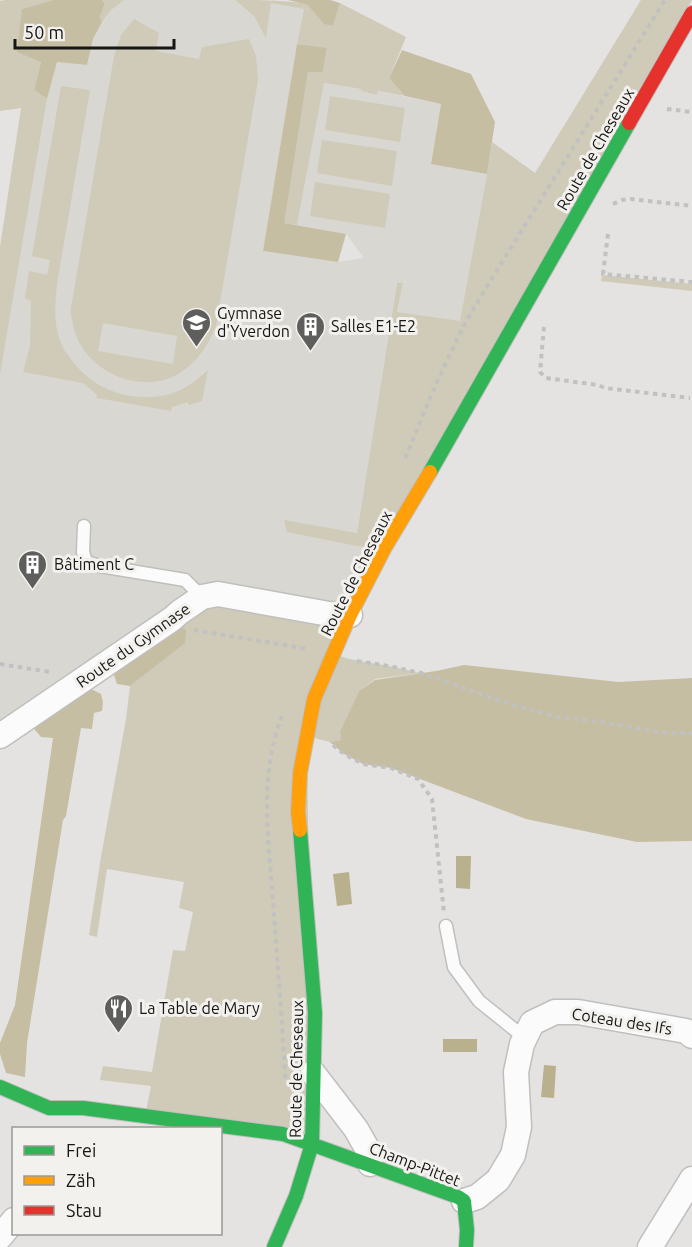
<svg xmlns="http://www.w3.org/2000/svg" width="692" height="1247" font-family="Ubuntu,sans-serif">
	<rect width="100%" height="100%" fill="#e4e3e2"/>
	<path fill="#d9d7d1" d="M 124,0 L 235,0 L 254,16 L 266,37 L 271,3 L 304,9 L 297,44 L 263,251 L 338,262 L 364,258 L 346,234 L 297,225 L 324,83 L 361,89 L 361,91 L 377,95 L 378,91 L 441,104 L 431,163 L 487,174 L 460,322 L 397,312 L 403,283 L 397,283 L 357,533 L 284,521 L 379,547 L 350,615 L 218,594 L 0,736 L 0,375 L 47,99 L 57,62 L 87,65 L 93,39 L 102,22 L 110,11 Z"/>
	<path fill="#cfcbb8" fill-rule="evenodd" d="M 5,0 L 53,0 L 22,9 L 41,62 L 34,90 L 47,99 L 0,375 L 0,247 L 21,108 L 0,111 L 0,1 Z
		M 102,0 L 124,0 L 110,11 L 102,22 L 100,17 L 105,3 Z
		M 235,0 C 252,0 294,0 308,5 C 319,11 315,22 333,26 L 340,3 L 406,37 L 389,78 L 405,96 L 378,91 L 377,95 L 361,91 L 361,89 L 324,83 L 297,225 L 283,223 L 308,72 L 323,72 L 327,49 L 297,44 L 304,9 L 271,3 L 266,38 L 254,16 Z
		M 641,0 L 692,0 L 379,547 L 357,546 L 287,532 L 284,520 L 357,533 L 397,283 L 403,283 L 397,312 L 460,321 L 487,174 L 492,142 L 535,173 Z
		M 134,19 L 159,33 L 156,51 L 199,59 L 202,47 L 249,39 L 256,56 L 258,80 L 216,326 C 207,349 191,371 167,379 C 129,391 84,367 74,329 C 72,319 69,312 72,302 L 114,56 L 121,35 ZM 103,323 L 177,336 L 173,364 L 98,351 Z
		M 61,86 L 90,90 L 57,284 C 55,306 53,322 61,343 C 63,349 67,354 71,359 C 93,391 136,405 173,393 C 186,389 198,379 208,370 L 202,401 L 189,405 L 188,402 L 172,407 L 171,411 L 97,398 L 96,394 L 83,383 L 23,372 L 30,346 L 31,301 L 25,298 L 29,271 L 47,275 L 50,260 L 32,256 Z
		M 330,96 L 405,108 L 400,142 L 325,130 Z
		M 322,140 L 397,151 L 392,186 L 317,173 Z
		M 315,182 L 390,194 L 385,228 L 310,216 Z
		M 602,275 L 692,284 L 692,291 L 601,281 Z
		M 202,597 L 329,614 L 334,654 L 349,659 L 389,666 L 421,673 L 375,679 L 359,691 L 340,731 L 342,740 L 330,742 L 307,736 L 312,1144 L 145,1116 L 151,1086 L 100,1080 L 103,1066 L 152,1072 L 173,950 L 185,951 L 193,912 L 179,908 L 184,882 L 107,869 L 97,937 L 89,935 L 101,857 L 126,719 L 130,686 L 184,643 L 172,619 Z"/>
	<path fill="#c5bea2" d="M 53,0 L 102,0 L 105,3 L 100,17 L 102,22 L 93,39 L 87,65 L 57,62 L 47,99 L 34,90 L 41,62 L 17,52 L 22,9 Z
		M 288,0 L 330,0 L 340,3 L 333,26 L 324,24 L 308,5 Z
		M 297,44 L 327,48 L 323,72 L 308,72 L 284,223 L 346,234 L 338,262 L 263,251 Z
		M 402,50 L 471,74 L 495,122 L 487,174 L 431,164 L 441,104 L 405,96 L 389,78 Z
		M 172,619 L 186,630 L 185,643 L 130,686 L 117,684 L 114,675 L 116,657 Z
		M 464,665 L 618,682 L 692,678 L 692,841 L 637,842 L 526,819 L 391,768 L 363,764 L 344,754 L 330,742 L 341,740 L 340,731 L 359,691 L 375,680 L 436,671 Z
		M 80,683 L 101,694 L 103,702 L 102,711 L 94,713 L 92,729 L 81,728 L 66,816 L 63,820 L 27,1043 L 25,1077 L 6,1073 L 0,1054 L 0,1043 L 15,1005 L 53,738 L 41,737 L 35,730 L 31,715 Z"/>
	<path fill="#b9b18d" d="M 456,856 L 471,856 L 470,889 L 456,888 Z
		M 349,872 L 352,904 L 337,906 L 333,874 Z
		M 443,1039 L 477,1039 L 477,1052 L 443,1052 Z
		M 544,1065 L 556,1066 L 554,1098 L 541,1097 Z"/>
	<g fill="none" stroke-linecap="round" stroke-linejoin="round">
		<defs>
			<path id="lane" d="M 84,526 L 83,552 L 86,562 L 100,566 L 185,580 L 202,597
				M 446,926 L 454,967 L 479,1001 L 525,1038"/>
			<path id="street" d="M 0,736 L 172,619 L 180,612 L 202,597 L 218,594 L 329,614 L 350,615
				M 313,1073 L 356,1129 L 369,1152 L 370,1164
				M 464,1201 L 477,1197 L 498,1180 L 513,1155 L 519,1127 L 516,1072 L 522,1044 L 532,1023 L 555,1012 L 578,1012 L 686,1031 L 692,1036
				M 0,1237 L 14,1220
				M 650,1247 L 692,1179"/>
			<path id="fast" d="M 430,472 L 629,123
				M 0,1087 L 49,1108 L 83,1108 L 283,1134 L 458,1197 L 464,1201 L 467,1230 L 466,1247
				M 274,1247 L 296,1196 L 312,1144 L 315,1013 L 300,830"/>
			<path id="slow" d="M 300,830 L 298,812 L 300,773 L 314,699 L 350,615 L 384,549 L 430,472"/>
			<path id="jam" d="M 629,123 L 692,13"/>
		</defs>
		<use href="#lane" stroke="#c0bfbe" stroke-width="15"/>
		<use href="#street" stroke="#c0bfbe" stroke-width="27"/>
		<use href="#fast" stroke="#c0bfbe" stroke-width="16"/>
		<use href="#slow" stroke="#c0bfbe" stroke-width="16"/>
		<use href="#jam" stroke="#c0bfbe" stroke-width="16"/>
		<path stroke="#c1c1c1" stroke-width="4" stroke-dasharray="4.5 4.5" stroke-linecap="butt" d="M 667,109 L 692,112
			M 613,204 L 622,200 L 631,199 L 692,206
			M 608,234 L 603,274 L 692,282
			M 544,327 L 540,372 L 546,378 L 598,385 L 605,388 L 690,398
			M 405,458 L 436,384 L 463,327 L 486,288 L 665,0
			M 194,630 L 308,649
			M 357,661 L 389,666 L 421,673 L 504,702 L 557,717 L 602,722 L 664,733 L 692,733
			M 0,664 L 50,672 L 52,674
			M 282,716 C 257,779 270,850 274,915 C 278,968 282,1022 285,1075 L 286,1078
			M 333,745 L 344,754 L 363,764 L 391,768 L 418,779 L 432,799 L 444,913"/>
		<use href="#lane" stroke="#fbfbfb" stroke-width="12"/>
		<use href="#street" stroke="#fbfbfb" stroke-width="24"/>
		<use href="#fast" stroke="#30b455" stroke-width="14"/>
		<use href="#slow" stroke="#ff9f0a" stroke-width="14"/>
		<use href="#jam" stroke="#e5322d" stroke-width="14"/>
	</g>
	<defs>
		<symbol id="school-pin" viewBox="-11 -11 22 30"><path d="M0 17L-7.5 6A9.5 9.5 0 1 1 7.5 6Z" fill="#5e5e5c" stroke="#f2f1ee"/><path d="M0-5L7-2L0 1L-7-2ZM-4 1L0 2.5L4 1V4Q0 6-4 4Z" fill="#fff"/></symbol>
		<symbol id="building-pin" viewBox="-11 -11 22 30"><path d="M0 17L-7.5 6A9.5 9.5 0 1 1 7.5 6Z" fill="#5e5e5c" stroke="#f2f1ee"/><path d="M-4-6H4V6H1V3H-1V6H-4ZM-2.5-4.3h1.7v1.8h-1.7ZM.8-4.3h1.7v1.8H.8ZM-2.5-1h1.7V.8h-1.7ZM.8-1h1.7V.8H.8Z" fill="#fff"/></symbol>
		<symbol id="restaurant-pin" viewBox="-11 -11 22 30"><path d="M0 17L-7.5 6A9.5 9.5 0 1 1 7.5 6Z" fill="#5e5e5c" stroke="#f2f1ee"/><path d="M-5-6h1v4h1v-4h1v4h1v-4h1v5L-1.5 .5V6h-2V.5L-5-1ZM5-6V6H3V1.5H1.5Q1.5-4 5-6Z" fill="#fff"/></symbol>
	</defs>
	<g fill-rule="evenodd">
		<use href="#school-pin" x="180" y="306" width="33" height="45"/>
		<use href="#building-pin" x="294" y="310" width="33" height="45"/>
		<use href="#building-pin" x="16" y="548" width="33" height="45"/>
		<use href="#restaurant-pin" x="102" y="992" width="33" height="45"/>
	</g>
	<g text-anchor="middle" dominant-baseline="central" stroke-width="6" stroke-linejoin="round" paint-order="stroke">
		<g font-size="16" fill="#161614" stroke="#f2f1ee">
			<text transform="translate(595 149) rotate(-60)">Route de Cheseaux</text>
			<text transform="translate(356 573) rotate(-63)">Route de Cheseaux</text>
			<text transform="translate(133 645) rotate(-35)">Route du Gymnase</text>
			<text transform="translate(622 1021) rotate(9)">Coteau des Ifs</text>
			<text transform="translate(296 1069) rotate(-89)">Route de Cheseaux</text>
			<text transform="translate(415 1164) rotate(21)">Champ-Pittet</text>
		</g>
		<g font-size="16" fill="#161614" stroke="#f2f1ee" text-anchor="start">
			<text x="217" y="313">Gymnase<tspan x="217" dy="18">d'Yverdon</tspan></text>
			<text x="331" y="326">Salles E1-E2</text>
			<text x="54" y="564">Bâtiment C</text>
			<text x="139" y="1008">La Table de Mary</text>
		</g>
	</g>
	<rect x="12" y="1127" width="210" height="108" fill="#f2f1ee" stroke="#9a9997" stroke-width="1.5"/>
	<rect x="24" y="1146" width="30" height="9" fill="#30b455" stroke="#9a9997" stroke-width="1.5"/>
	<text x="66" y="1157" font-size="18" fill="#161614">Frei</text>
	<rect x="24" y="1176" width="30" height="9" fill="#ff9f0a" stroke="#9a9997" stroke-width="1.5"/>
	<text x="66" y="1187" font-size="18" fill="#161614">Zäh</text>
	<rect x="24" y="1206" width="30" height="9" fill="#e5322d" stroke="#9a9997" stroke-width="1.5"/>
	<text x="66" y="1217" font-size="18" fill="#161614">Stau</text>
	<path d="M15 39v9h159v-9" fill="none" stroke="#161614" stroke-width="3"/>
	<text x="24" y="39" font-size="18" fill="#161614" stroke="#f2f1ee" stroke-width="4.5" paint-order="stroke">50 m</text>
</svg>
